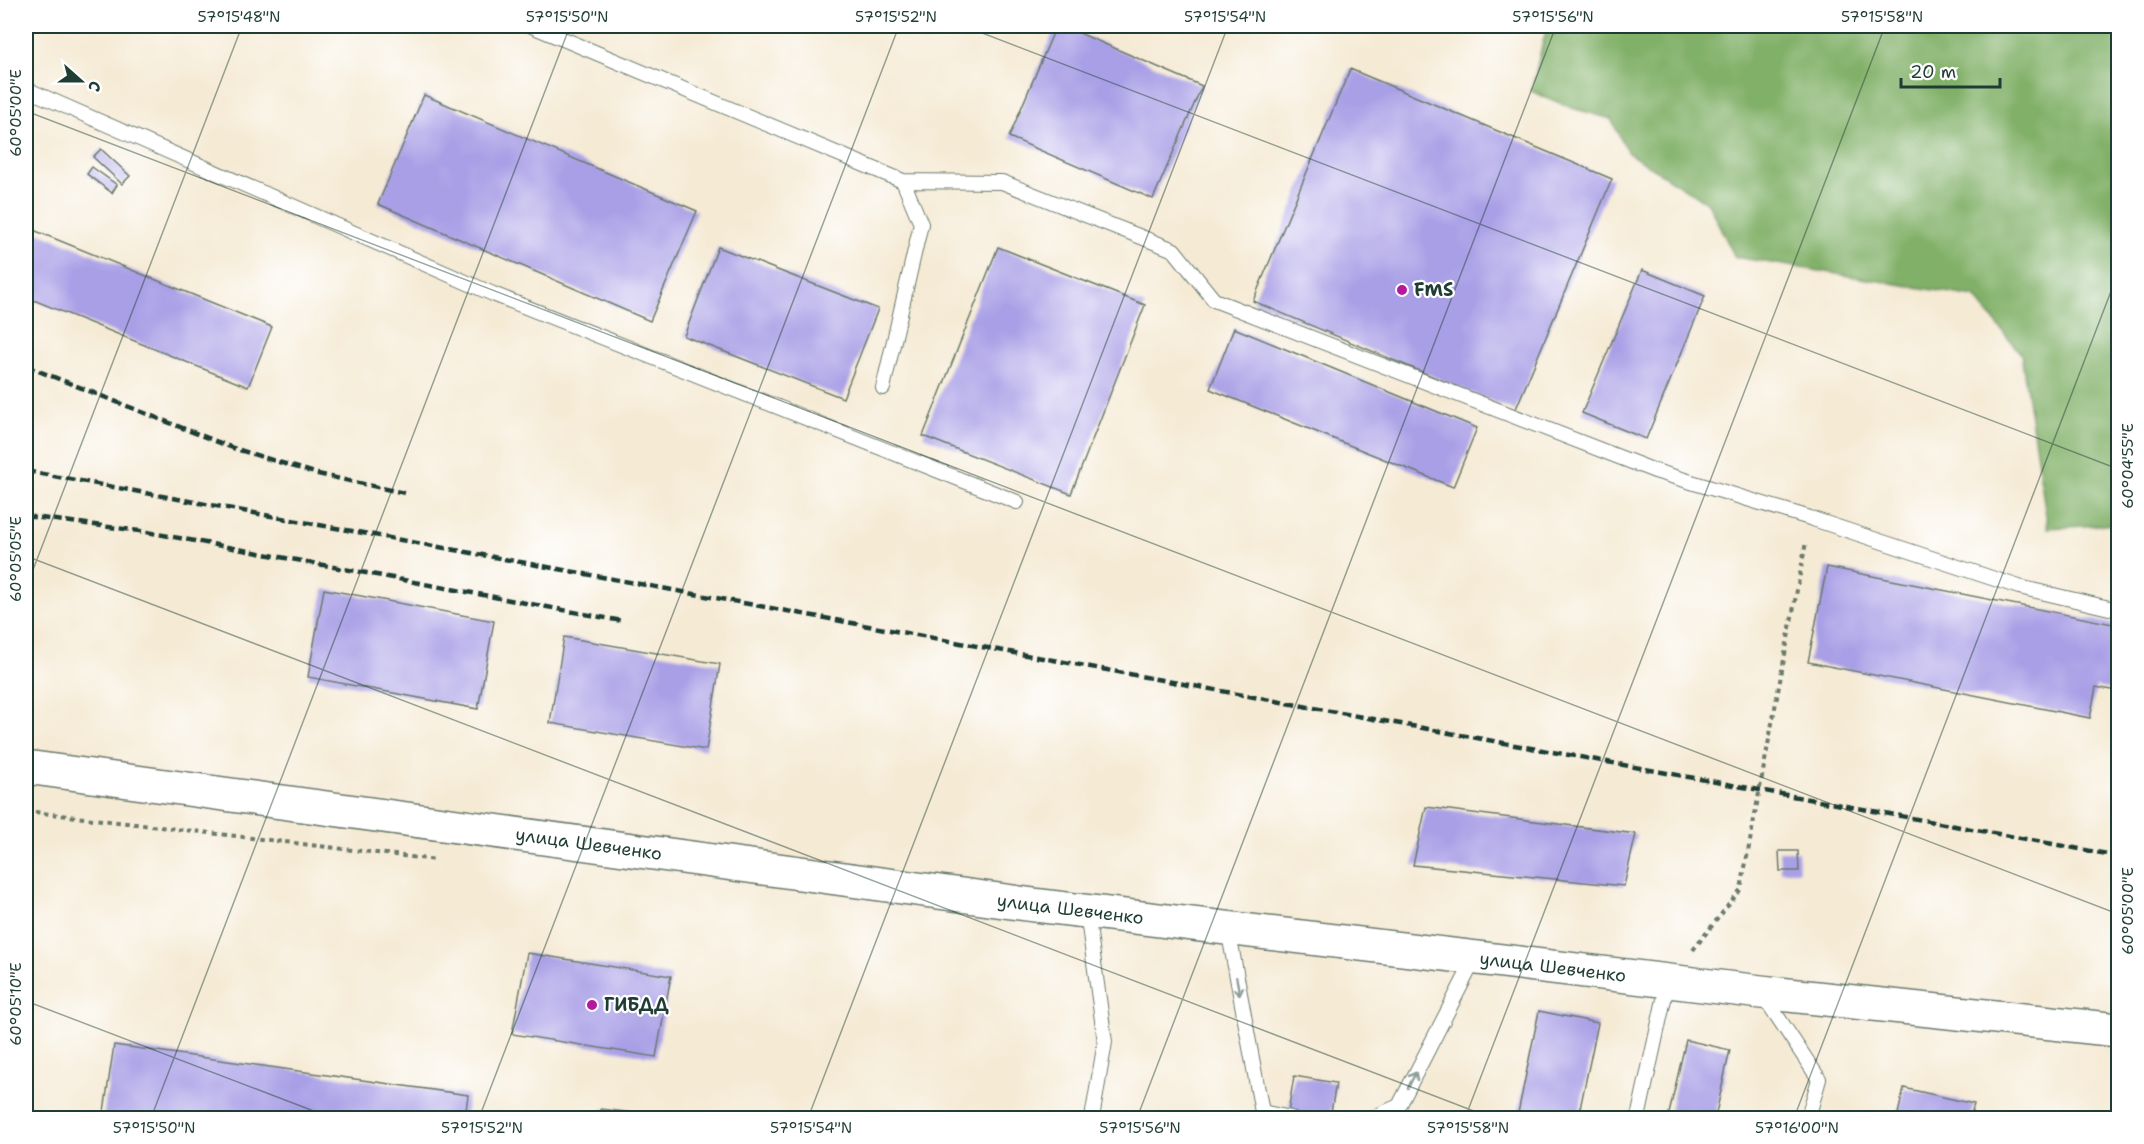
<svg xmlns="http://www.w3.org/2000/svg" width="2144" height="1144" font-family="'Shantell Sans',sans-serif">
	<rect width="100%" height="100%" fill="#fff"/>
	<filter id="ink" filterUnits="userSpaceOnUse"><feTurbulence type="fractalNoise" baseFrequency=".0167" numOctaves="2"/><feDisplacementMap in="SourceGraphic" scale="12" xChannelSelector="R" yChannelSelector="G"/><feConvolveMatrix kernelMatrix="1 2 1 2 8 2 1 2 1" color-interpolation-filters="sRGB"/></filter>
	<filter id="wash" filterUnits="userSpaceOnUse"><feTurbulence type="fractalNoise" baseFrequency=".008" numOctaves="4" result="noise"/><feDisplacementMap in="SourceGraphic" scale="24" xChannelSelector="R" yChannelSelector="G"/><feGaussianBlur stdDeviation="1.35" result="paint"/><feColorMatrix in="noise" values="0 0 0 0 0 0 0 0 0 0 0 0 0 0 0 0 0 1.4 0 .05"/><feComposite in="paint" operator="in"/></filter>
	<g filter="url(#wash)">
		<rect width="100%" height="100%" fill="#f5ead4"/>
		<path fill="#81b068" stroke="#50764e" stroke-width="1.5" d="M 1547,26 L 2118,26 L 2118,524 L 2048,528 L 2021,354 L 1975,297 L 1735,257 L 1708,203 L 1628,153 L 1611,119 L 1572,108 L 1531,91 Z"/>
		<g id="blocks">
			<path fill="#a99fe6" d="M 1056,26 L 1063,26 L 1202,86 L 1153,199 L 1009,137 Z
				M 1350,69 L 1612,179 L 1515,411 L 1253,301 Z
				M 424,95 L 697,211 L 650,321 L 378,204 Z
				M 101,149 L 130,176 L 122,184 L 93,157 Z
				M 92,167 L 117,185 L 112,193 L 87,174 Z
				M 26,227 L 272,327 L 248,387 L 26,297 Z
				M 718,247 L 878,309 L 843,398 L 684,336 Z
				M 998,247 L 1145,305 L 1071,494 L 923,436 Z
				M 1642,270 L 1705,296 L 1646,439 L 1582,413 Z
				M 1234,328 L 1477,428 L 1453,487 L 1210,389 Z
				M 1827,567 L 2118,625 L 2118,691 L 2096,687 L 2090,718 L 1808,662 Z
				M 324,589 L 494,621 L 478,709 L 308,677 Z
				M 564,637 L 720,664 L 706,750 L 550,723 Z
				M 1426,807 L 1636,834 L 1624,886 L 1413,865 Z
				M 1779,851 L 1798,851 L 1799,871 L 1780,871 Z
				M 527,953 L 671,976 L 656,1057 L 512,1034 Z
				M 1539,1011 L 1598,1023 L 1578,1118 L 1517,1118 Z
				M 1686,1040 L 1730,1050 L 1715,1118 L 1668,1118 Z
				M 114,1045 L 468,1095 L 465,1118 L 103,1118 Z
				M 1294,1076 L 1336,1083 L 1330,1118 L 1287,1118 Z
				M 1904,1088 L 1974,1104 L 1970,1118 L 1897,1118 Z
				M 601,1109 L 668,1117 L 668,1118 L 600,1118 Z"/>
		</g>
	</g>
	<g filter="url(#ink)">
		<use href="#blocks" fill-opacity="0" stroke="#6a7a6c" stroke-width="1.5"/>
		<g fill="none" stroke-linecap="round" stroke-linejoin="round">
			<defs>
				<path id="service" d="M 532,26 L 903,181 L 1002,182 L 1174,250 L 1214,300 L 1655,471 L 1810,518 L 2019,587 L 2118,610
					M 26,89 L 493,294 L 1017,502
					M 883,388 L 921,224 L 903,181
					M 1087,912 L 1105,1042 L 1092,1118
					M 1228,929 L 1262,1112 L 1291,1118
					M 1763,995 L 1819,1079 L 1808,1118
					M 1372,1118 L 1399,1106 L 1475,958
					M 1638,1118 L 1668,981"/>
				<g id="tertiary">
					<path id="s1" d="M 26,767 L 1034,905 L 1761,992 L 2118,1030"/>
				</g>
			</defs>
			<use href="#service" stroke="#6a7a6c" stroke-width="16"/>
			<use href="#tertiary" stroke="#6a7a6c" stroke-width="36"/>
			<path stroke="#6a7a6c" stroke-width="4" stroke-dasharray="4.5 4.5" stroke-linecap="butt" d="M 26,811 L 436,860
				M 1693,950 L 1741,889 L 1806,542"/>
			<use href="#service" stroke="#fff" stroke-width="14"/>
			<use href="#tertiary" stroke="#fff" stroke-width="33"/>
			<path stroke="#1f3d34" stroke-width="4.5" stroke-dasharray="9 4.5" stroke-linecap="butt" d="M 26,366 L 233,448 L 318,474 L 409,494
				M 26,471 L 2118,856
				M 26,516 L 147,532 L 622,621"/>
		</g>
		<defs><path id="oneway-shaft" d="M-6 0H5M1.5-3L5.5 0L1.5 3" fill="none" stroke-width="1.6" stroke-linecap="round" stroke-linejoin="round" transform="scale(1.5)"/></defs>
		<g stroke="#8f9e9a">
			<use href="#oneway-shaft" transform="translate(1238 986) rotate(79)"/>
			<use href="#oneway-shaft" transform="translate(1412 1080) rotate(-63)"/>
		</g>
	</g>
	<path fill="none" stroke="#1f3d34" stroke-width="1.5" stroke-opacity="0.45" d="M 964,26 L 2118,469M 26,111 L 2118,914M 26,556 L 1492,1118M 26,588 L 242,26M 26,1001 L 332,1118M 151,1118 L 570,26M 479,1118 L 899,26M 808,1118 L 1228,26M 1137,1118 L 1556,26M 1465,1118 L 1885,26M 1794,1118 L 2118,273"/>
	<g fill="#b5179e" stroke="#fff" stroke-width="2">
		<circle cx="1402" cy="290" r="6"/>
		<circle cx="592" cy="1005" r="6"/>
	</g>
	<g text-anchor="middle" dominant-baseline="central" stroke-width="4.5" stroke-linejoin="round" paint-order="stroke">
		<g font-size="18" font-weight="bold" fill="#1f3d34" stroke="#fff" text-anchor="start">
			<text x="1414" y="290">FMS</text>
			<text x="604" y="1005">ГИБДД</text>
		</g>
		<g font-size="18" fill="#1f3d34" stroke="#fff">
			<text stroke="none"><textPath href="#s1" startOffset="568">улица Шевченко</textPath></text>
			<text stroke="none"><textPath href="#s1" startOffset="1054">улица Шевченко</textPath></text>
			<text stroke="none"><textPath href="#s1" startOffset="1540">улица Шевченко</textPath></text>
		</g>
	</g>
	<rect width="2144" height="1144" fill="none" stroke="#fff" stroke-width="66"/>
	<g transform="translate(81 81) rotate(111)" stroke="#ffffff" stroke-width="4.5" paint-order="stroke">
	<path d="M0-4.5L10 22L0 15L-10 22Z" fill="#1f3d34"/>
	<text y="-9" font-size="16" font-weight="bold" text-anchor="middle" fill="#1f3d34">С</text>
	</g>
	<path d="M1901 78v9h99v-9" fill="none" stroke="#1f3d34" stroke-width="3"/>
	<text x="1910" y="78" font-size="18" fill="#1f3d34" stroke="#ffffff" stroke-width="4.5" paint-order="stroke">20 m</text>
	<rect x="33" y="33" width="2078" height="1078" fill="none" stroke="#1f3d34" stroke-width="2"/>
	<g font-size="15" text-anchor="middle" fill="#1f3d34">
		<text x="239" y="22">57°15'48"N</text>
		<text x="567" y="22">57°15'50"N</text>
		<text x="896" y="22">57°15'52"N</text>
		<text x="1225" y="22">57°15'54"N</text>
		<text x="1553" y="22">57°15'56"N</text>
		<text x="1882" y="22">57°15'58"N</text>
		<text transform="translate(16 113) rotate(-90)" y="5">60°05'00"E</text>
		<text transform="translate(2128 466) rotate(-90)" y="5">60°04'55"E</text>
		<text transform="translate(16 559) rotate(-90)" y="5">60°05'05"E</text>
		<text transform="translate(2128 911) rotate(-90)" y="5">60°05'00"E</text>
		<text transform="translate(16 1004) rotate(-90)" y="5">60°05'10"E</text>
		<text x="154" y="1133">57°15'50"N</text>
		<text x="482" y="1133">57°15'52"N</text>
		<text x="811" y="1133">57°15'54"N</text>
		<text x="1140" y="1133">57°15'56"N</text>
		<text x="1468" y="1133">57°15'58"N</text>
		<text x="1797" y="1133">57°16'00"N</text>
	</g>
</svg>
